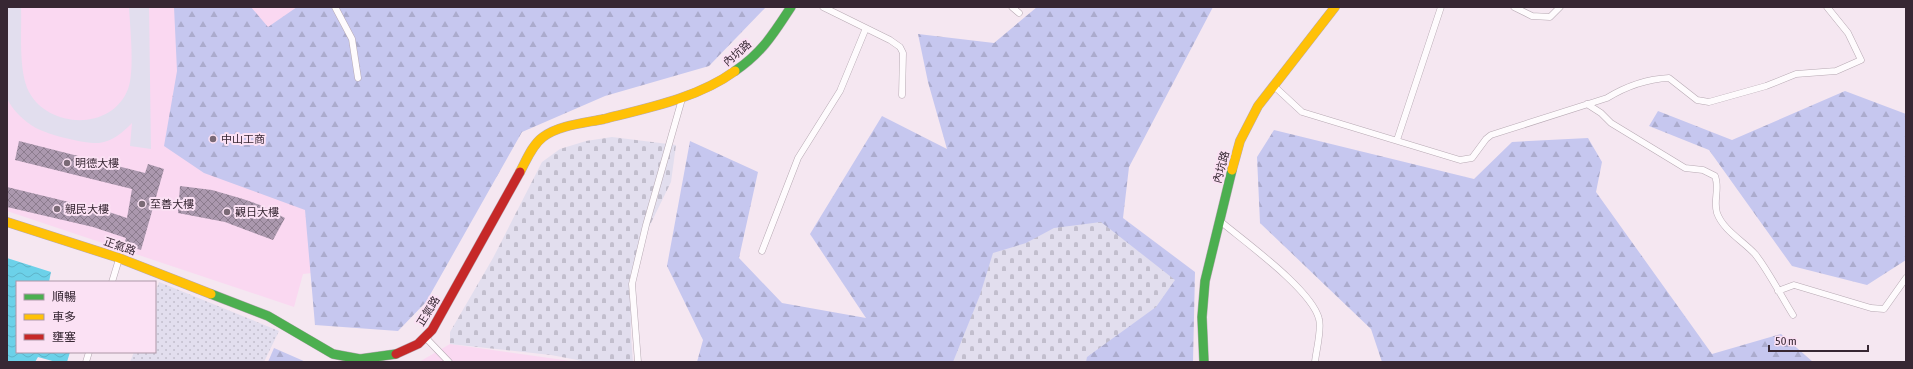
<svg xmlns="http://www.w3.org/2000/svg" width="1913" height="369" font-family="'Asap Condensed','Noto Sans TC',sans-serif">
	<defs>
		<pattern id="forest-firs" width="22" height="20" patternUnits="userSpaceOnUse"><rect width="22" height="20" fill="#c6c7ef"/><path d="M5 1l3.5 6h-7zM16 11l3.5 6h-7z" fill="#ababcd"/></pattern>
		<pattern id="cemetery-stones" width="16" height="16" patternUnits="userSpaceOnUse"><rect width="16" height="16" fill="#e2deee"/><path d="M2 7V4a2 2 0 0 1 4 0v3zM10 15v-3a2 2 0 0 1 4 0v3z" fill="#c2becd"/></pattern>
		<pattern id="park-dots" width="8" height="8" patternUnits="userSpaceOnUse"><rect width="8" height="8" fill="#e2deee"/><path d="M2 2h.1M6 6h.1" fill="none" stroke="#c2becd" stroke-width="1.8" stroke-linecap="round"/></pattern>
		<pattern id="water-waves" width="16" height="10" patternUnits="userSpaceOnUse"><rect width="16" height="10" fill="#6cd1e9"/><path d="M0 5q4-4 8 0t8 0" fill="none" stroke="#5eb3c8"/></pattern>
		<pattern id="building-cross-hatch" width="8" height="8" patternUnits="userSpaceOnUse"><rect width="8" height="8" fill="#ab98ae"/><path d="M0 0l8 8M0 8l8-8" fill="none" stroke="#8c7c8e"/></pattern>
	</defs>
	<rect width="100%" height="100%" fill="#f5e7f1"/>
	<path fill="#fad8f1" d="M 7,7 L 362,7 L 363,267 L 303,274 L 294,307 L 7,211 Z
		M 450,344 L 578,362 L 419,362 Z"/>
	<path fill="url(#forest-firs)" d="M 174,7 L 251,7 L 268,27 L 297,7 L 766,7 L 709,66 L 605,96 L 522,132 L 426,302 L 398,331 L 315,325 L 305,210 L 204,173 L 164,146 L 177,71 Z
		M 1037,7 L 1213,7 L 1129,167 L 1123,218 L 1195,272 L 1193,362 L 697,362 L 703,340 L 667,266 L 690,141 L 758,172 L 739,258 L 782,303 L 866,318 L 810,234 L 882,116 L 947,149 L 928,82 L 918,34 L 994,43 Z
		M 1845,91 L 1906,114 L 1906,260 L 1867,285 L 1792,266 L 1709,150 L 1649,126 L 1658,111 L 1732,140 Z
		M 1274,130 L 1474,179 L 1512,142 L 1588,138 L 1602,162 L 1596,192 L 1712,354 L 1781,334 L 1813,362 L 1382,362 L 1371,329 L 1260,223 L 1257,157 Z
		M 274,348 L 306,362 L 268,362 Z"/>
	<path fill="url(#cemetery-stones)" d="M 612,137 L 676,145 L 671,182 L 649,227 L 631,290 L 631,336 L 633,362 L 588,362 L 551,355 L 450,344 L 450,332 L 493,258 L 542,162 L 560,149 L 586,141 Z
		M 1101,222 L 1175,280 L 1156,307 L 1087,357 L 1086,362 L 953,362 L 980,295 L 993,253 L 1026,243 L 1054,228 Z"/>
	<path fill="url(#park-dots)" d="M 159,282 L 279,331 L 264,362 L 130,362 L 134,352 L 155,352 L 155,293 Z"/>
	<path fill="#e2deee" d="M 7,7 L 21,7 C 22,32 18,70 29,92 C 49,129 112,131 128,89 C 135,72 130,27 129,7 L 149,7 L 151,149 L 130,146 L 132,123 C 122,133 113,141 99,143 C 85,144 49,135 36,128 C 25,122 12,110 7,98 Z"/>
	<path fill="url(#water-waves)" d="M 7,258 L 51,272 L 49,282 L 17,282 L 17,352 L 70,352 L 67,362 L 56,362 L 38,357 L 35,362 L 7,362 Z"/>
	<path fill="url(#building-cross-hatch)" d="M 19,141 L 145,173 L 148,164 L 164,169 L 141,250 L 124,245 L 126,238 L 93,227 L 7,207 L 7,187 L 106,211 L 127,218 L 132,189 L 15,160 Z
		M 180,186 L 212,190 L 243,199 L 260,205 L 285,218 L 273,240 L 225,222 L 178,213 Z"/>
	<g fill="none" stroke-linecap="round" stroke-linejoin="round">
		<defs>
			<path id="lane" d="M 335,7 L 352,39 L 358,78
				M 823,7 L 890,40 L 900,47 L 903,53 L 902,95
				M 1012,7 L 1019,13
				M 1514,7 L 1532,16 L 1550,17 L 1560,7
				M 1275,87 L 1302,112 L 1460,160 L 1472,158 L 1486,139 L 1491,135 L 1607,98 C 1625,87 1647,79 1669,78 L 1697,100 L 1709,102 L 1766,86 L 1796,74 L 1836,71 L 1861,60 L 1848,33 L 1827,7
				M 1587,104 L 1601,113 L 1611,123 L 1685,168 L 1703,170 L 1715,176 C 1720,188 1713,201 1717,213 C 1723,230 1743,241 1755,254 C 1768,270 1781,296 1793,315
				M 1397,140 L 1441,7
				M 1220,221 C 1245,242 1312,290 1319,319 C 1322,329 1316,351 1315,362
				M 762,251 L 798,158 L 840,91 L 866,28
				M 112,282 L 119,259
				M 1778,291 L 1794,285 L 1871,308 L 1884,309 L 1906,278
				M 426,338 L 449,362
				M 86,362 L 89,352
				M 638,362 L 632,284 L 646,225 L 682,99"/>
			<path id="fast" d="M 735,71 C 762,53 774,33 791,7
				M 211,294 L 268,316 L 333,354 L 360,359 L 396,354
				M 1204,362 L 1202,317 L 1205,281 L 1232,170"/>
			<path id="slow" d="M 1232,170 L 1240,141 L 1258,106 L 1335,7
				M 520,172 C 526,161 532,145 543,137 C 559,125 585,123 604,119 C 648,108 698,98 735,71
				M 7,222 L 119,258 L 211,294"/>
			<path id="jam" d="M 396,354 L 418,344 L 432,330 L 520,172"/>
		</defs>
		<use href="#lane" stroke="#b7a9b3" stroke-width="7"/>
		<use href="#fast" stroke="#b7a9b3" stroke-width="10"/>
		<use href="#slow" stroke="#b7a9b3" stroke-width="10"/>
		<use href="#jam" stroke="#b7a9b3" stroke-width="10"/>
		<use href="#lane" stroke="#fefbfd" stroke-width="6"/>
		<use href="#fast" stroke="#4caf50" stroke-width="9"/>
		<use href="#slow" stroke="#ffc107" stroke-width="9"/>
		<use href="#jam" stroke="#c62828" stroke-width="9"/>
	</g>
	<g fill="#7a6a76" stroke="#fbe1f4" stroke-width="1.5">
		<circle cx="213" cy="139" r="4"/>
		<circle cx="67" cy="163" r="4"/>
		<circle cx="142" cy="204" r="4"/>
		<circle cx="57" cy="209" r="4"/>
		<circle cx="227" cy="212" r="4"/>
	</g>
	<g text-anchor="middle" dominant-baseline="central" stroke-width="4" stroke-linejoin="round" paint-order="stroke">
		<g font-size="11" fill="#372733" stroke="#fbe1f4">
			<text transform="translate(737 53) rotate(-41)">內坑路</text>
			<text transform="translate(1221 167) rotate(-75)">內坑路</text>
			<text transform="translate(120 246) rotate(19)">正氣路</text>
			<text transform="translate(428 311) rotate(-58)">正氣路</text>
		</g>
		<g font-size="11" fill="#372733" stroke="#fbe1f4" text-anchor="start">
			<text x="221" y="139">中山工商</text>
			<text x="75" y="163">明德大樓</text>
			<text x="150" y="204">至善大樓</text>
			<text x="65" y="209">親民大樓</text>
			<text x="235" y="212">觀日大樓</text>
		</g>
	</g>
	<rect width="1913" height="369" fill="none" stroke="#372733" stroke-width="16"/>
	<rect x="16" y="281" width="140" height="72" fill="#fbe1f4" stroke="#ad97a7"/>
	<rect x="24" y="294" width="20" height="6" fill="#4caf50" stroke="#ad97a7"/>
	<text x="52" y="301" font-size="12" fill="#372733">順暢</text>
	<rect x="24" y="314" width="20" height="6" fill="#ffc107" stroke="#ad97a7"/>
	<text x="52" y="321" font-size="12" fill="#372733">車多</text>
	<rect x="24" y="334" width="20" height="6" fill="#c62828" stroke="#ad97a7"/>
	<text x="52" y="341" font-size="12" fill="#372733">壅塞</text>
	<path d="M1769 345v6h99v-6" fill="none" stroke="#372733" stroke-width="2"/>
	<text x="1775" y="345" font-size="12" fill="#372733" stroke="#fbe1f4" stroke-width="3" paint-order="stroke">50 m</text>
</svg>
